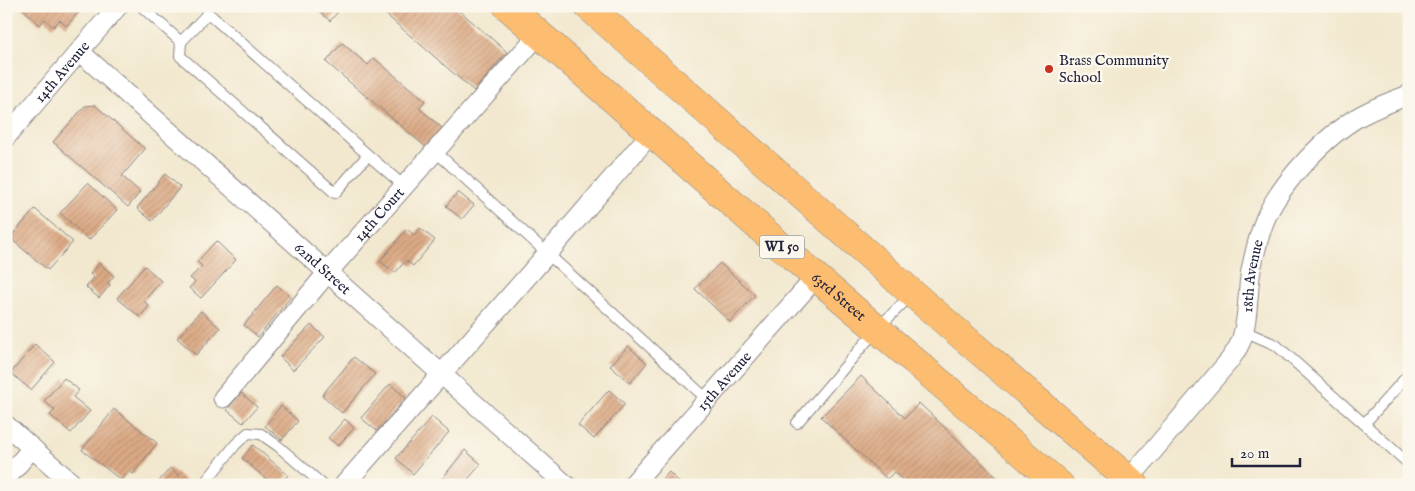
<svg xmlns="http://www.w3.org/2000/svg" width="1415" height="491" font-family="'IM FELL English',serif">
	<defs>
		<pattern id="building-hatch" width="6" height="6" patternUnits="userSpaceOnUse" patternTransform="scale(1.25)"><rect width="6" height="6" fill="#dcaa85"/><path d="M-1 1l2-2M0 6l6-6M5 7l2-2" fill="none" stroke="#bc9274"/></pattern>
	</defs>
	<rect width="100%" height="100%" fill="#fbf7ec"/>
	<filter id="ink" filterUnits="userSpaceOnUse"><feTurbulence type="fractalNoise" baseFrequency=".02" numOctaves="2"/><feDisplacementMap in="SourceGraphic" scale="10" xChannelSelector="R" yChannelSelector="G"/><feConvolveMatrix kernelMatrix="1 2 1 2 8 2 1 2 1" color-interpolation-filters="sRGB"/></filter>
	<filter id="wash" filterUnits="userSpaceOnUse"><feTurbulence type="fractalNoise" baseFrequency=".0096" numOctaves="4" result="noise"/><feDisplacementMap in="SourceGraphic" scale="20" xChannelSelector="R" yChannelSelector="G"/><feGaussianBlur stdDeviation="1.12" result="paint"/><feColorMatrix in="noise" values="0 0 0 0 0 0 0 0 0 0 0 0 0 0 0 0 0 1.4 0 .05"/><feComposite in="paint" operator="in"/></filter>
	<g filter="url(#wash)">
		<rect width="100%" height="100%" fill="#f2e8cf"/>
		<g id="blocks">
			<path fill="url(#building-hatch)" d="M 20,6 L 84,6 L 66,26 L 60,20 L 53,27 L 45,19 L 40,25 Z
				M 313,6 L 343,6 L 330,21 Z
				M 388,6 L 454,6 L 507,52 L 474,91 L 383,12 Z
				M 342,43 L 368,65 L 374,58 L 425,101 L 419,108 L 443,129 L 427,148 L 326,62 Z
				M 95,105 L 145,149 L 122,176 L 140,192 L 128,207 L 53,142 L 85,106 Z
				M 165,174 L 180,187 L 152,221 L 137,208 Z
				M 88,183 L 117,210 L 89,240 L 60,213 Z
				M 458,192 L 474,205 L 462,219 L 446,206 Z
				M 35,209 L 73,242 L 48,270 L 10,238 Z
				M 420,228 L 435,240 L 413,266 L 406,260 L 395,273 L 380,261 L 407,229 L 414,235 Z
				M 216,241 L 236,260 L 201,298 L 189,288 L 195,282 L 190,278 L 202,266 L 197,262 Z
				M 99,263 L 114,276 L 108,283 L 110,285 L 99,298 L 86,287 L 94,278 L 90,274 Z
				M 720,263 L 755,295 L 730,322 L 695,289 Z
				M 145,266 L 161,281 L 144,301 L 149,306 L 140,317 L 117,298 Z
				M 277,285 L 291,297 L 258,337 L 244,325 Z
				M 201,311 L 220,328 L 196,355 L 177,338 Z
				M 311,325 L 325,337 L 293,370 L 280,357 Z
				M 35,344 L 55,362 L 31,390 L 11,373 Z
				M 628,346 L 647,363 L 630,383 L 610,366 Z
				M 354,357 L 375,374 L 342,413 L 322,395 Z
				M 861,376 L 905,418 L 919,403 L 1005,485 L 908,485 L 894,472 L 887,479 L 821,417 Z
				M 64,378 L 79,390 L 73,397 L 90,411 L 71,433 L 50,415 L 55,410 L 44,401 Z
				M 390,384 L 406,398 L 377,431 L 361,418 Z
				M 609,390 L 625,404 L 594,439 L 578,425 Z
				M 241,393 L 257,407 L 243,423 L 227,410 Z
				M 281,406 L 298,421 L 282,440 L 265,426 Z
				M 114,409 L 157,443 L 133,474 L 129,471 L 121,480 L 82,450 Z
				M 432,417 L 449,432 L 413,474 L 396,458 Z
				M 345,419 L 354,428 L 338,446 L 328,438 Z
				M 253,445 L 288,475 L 280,485 L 273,485 L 242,458 Z
				M 465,450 L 481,464 L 463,485 L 437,485 Z
				M 170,468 L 187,482 L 184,485 L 156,485 Z
				M 669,472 L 682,485 L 657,485 Z"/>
		</g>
	</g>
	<g filter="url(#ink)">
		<use href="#blocks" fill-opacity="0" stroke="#8a8585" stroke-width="1"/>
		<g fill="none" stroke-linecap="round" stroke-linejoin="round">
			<defs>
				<path id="lane" d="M 141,6 L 181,42
					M 208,13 L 368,155 L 335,193 L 180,56 L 181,42 Z
					M 435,151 L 708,400
					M 368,155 L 404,186
					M 1244,331 L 1276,345 L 1409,464
					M 797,423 L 877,329 L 912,294
					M 1364,424 L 1409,374
					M 203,485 L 236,444 L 248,433 L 261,434 L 278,446 L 323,485"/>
				<g id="street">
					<path id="s1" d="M 80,52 L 566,485"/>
					<path id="s2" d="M 6,137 L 118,6"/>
					<path id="s3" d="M 223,398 L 328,272 L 539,34"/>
					<path d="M 6,425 L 74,485"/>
					<path d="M 6,479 L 32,448"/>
					<path d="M 344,485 L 548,253 L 652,132"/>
					<path id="s4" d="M 632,485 L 816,277"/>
					<path id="s5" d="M 1124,485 L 1229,361 C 1234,354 1240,346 1242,338 C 1249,316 1247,293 1251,270 C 1255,252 1259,232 1267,215 C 1284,180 1326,135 1360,116 C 1375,108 1392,101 1409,95"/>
				</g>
				<g id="primary">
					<path id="s6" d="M 507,6 L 816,277 L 1060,485"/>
					<path d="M 588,6 L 912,293 L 1135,485"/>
				</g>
			</defs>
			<use href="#lane" stroke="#8a8585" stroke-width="12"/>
			<use href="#street" stroke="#8a8585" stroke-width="21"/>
			<use href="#primary" stroke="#8a8585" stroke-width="29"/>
			<use href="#lane" stroke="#fff" stroke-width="10"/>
			<use href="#street" stroke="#fff" stroke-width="19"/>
			<use href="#primary" stroke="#fcbd6f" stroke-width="28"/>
		</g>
	</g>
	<circle fill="#c8321e" stroke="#fbf7ec" stroke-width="2" cx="1049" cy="69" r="5"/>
	<g text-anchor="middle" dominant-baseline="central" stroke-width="5" stroke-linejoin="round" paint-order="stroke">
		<rect fill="#fbf7ec" stroke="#636270" stroke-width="1" x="759.5" y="235.5" width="45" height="23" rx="4"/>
		<g font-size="14" font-weight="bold" fill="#22223b">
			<text x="782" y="247">WI 50</text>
		</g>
		<g font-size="15" fill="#22223b" stroke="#fbf7ec" text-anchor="start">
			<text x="1059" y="60">Brass Community<tspan x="1059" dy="17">School</tspan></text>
		</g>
		<g font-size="15" fill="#22223b" stroke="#fbf7ec">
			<text stroke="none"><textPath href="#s2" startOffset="86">14th Avenue</textPath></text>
			<text stroke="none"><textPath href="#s3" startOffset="241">14th Court</textPath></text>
			<text stroke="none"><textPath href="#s1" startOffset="325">62nd Street</textPath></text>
			<text stroke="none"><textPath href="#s5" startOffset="252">18th Avenue</textPath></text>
			<text stroke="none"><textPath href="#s6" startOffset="441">63rd Street</textPath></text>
			<text stroke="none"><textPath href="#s4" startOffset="139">15th Avenue</textPath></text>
		</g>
	</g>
	<rect width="1415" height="491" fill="none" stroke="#fbf7ec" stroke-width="25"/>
	<path d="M1232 458v8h68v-8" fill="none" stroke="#22223b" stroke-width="2.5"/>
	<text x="1240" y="458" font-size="15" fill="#22223b" stroke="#fbf7ec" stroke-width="4" paint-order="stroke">20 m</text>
</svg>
